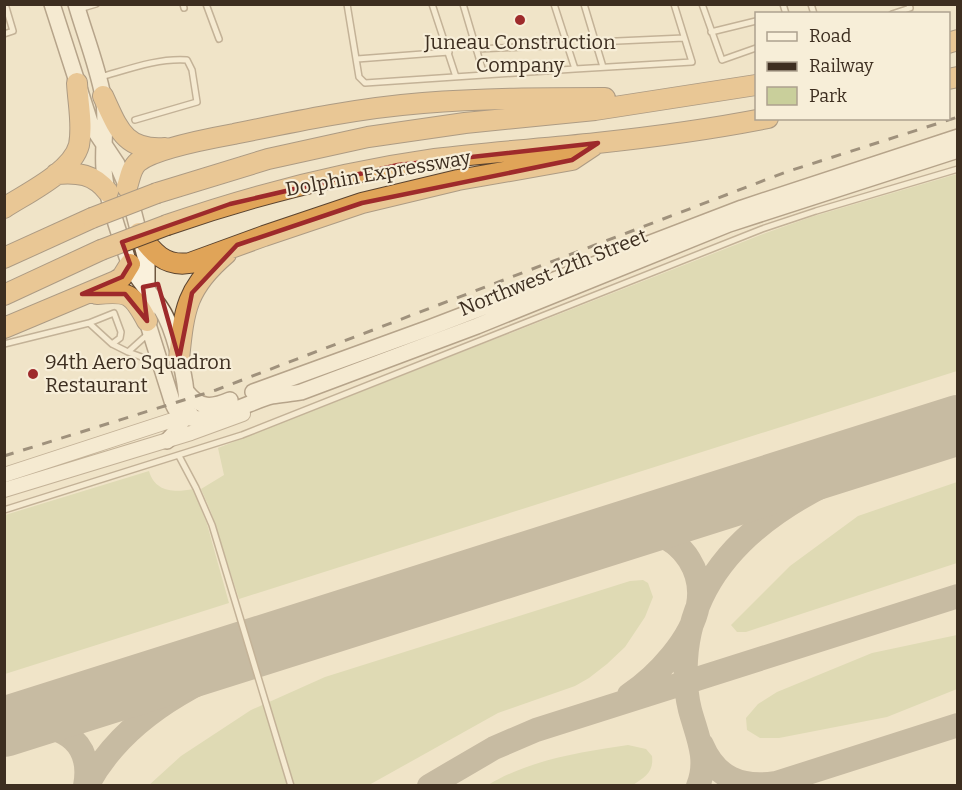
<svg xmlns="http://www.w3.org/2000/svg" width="962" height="790" font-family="Bitter,serif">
	<rect width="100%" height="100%" fill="#f0e4c8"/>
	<path fill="#c9cf9b" d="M 957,174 L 957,371 L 239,599 L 211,512 L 201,489 L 224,475 L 218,448 L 763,234 L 811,217 Z
		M 149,471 C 155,492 174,493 193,489 L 207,524 L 229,603 L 5,674 L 5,515 Z
		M 957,482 L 957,563 L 746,632 L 737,632 L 731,625 L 790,566 L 858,516 Z
		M 643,580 L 648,583 L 653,597 L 645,617 L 625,647 L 607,664 L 589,678 L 575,686 L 498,713 L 369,785 L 148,786 L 181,756 L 251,710 L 325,677 L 630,581 Z
		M 957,635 L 957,689 L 887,717 L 779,738 L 760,738 L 747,730 L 746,718 L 758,704 L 777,692 L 872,653 Z
		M 628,745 L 646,749 L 652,756 C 654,772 645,777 633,785 L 488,785 C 529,760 581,752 628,745 Z"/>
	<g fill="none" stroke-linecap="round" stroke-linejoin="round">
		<path stroke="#968974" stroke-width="24" d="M 616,533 C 629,532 641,530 653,533 C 684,541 704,573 698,605 C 692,639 657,676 629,695
			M 27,725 C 65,725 93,744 85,786
			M 4,733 L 123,689
			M 702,745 C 716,778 741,788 775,783
			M 87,786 C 130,704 222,670 303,639 C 339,626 375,612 411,598
			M 429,786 L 494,748 L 536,730 L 958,596
			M 698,786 C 709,759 697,736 690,710 C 686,694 685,677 686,660 C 694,522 849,470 958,429
			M 767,786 L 958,725"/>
		<path stroke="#968974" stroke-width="60" d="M 4,727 L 958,425"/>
		<defs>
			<path id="service" d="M 183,4 L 184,8
				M 206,4 L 219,39
				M 347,4 L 359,77 L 365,83 L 575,69 L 554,4
				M 432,4 L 456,77
				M 463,4 L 484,75
				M 584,4 L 603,67
				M 702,4 L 722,60 L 756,48
				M 783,4 L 786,14
				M 811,4 L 814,14
				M 79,9 L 96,4
				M 892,14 L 910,8 L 909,4
				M 711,32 L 756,21
				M 4,34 L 13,31 L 5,4
				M 595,42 L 684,38
				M 477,49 L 567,45
				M 357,59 L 449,52
				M 575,69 L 692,62 L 674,4
				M 101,77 C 129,69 158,58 187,60 L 192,70 L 197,102 L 135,120
				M 89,323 L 114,313 L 121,332 L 120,338 L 112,344
				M 149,333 L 128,352 L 158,363
				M 4,344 L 89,323 L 112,344 L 128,352
				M 179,456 L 196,488 L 212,525 L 291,786
				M 4,510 L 242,435 L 762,229 L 816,211 L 958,169"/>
			<path id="tertiary" d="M 4,475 L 191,414
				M 4,490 L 191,433 L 243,414"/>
			<path id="secondary" d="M 52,4 L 91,125 L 117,164 L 127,187 L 147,264 L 147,321 L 173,404 C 188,439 248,401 272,396 C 281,394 291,394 301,392 L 477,326 L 729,224 L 958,150
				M 76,4 C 85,35 97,65 103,96 C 108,121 102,144 104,169 C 105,194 119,233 127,257 C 134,278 150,291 162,310 C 173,327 184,371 186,392 C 189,413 181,427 167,441
				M 186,391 C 200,409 211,408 230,400
				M 253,392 L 429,328 L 742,208 L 958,137"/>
			<path id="motorway" d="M 948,43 L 958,40
				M 948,79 L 958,77
				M 103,96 C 118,128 124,151 165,148
				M 56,174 C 78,172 94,174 108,192
				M 127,187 C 130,178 131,168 138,162 C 154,149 212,138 234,134 C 297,121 359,108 423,103 C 484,98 544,98 605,98
				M 157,193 L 268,159 L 368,137 L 465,123 L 595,110 L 756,85
				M 4,208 C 27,193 72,172 79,145 C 83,125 78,103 77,83
				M 167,225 C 254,195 343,172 435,159 C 489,152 543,149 597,143 C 654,137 712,129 768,118
				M 139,233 C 152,252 165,267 190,263 L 264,236 L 362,203 L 458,180 L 572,160 L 593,146
				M 4,258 L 92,218
				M 97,294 C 128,291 132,293 147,321
				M 4,295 L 101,250
				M 4,328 L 116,281 L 122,277 L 130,264
				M 179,359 C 184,310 186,288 226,254"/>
		</defs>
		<use href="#service" stroke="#8d765c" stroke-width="8"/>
		<use href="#tertiary" stroke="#8d765c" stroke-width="16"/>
		<use href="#secondary" stroke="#6f573f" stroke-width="18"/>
		<use href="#motorway" stroke="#5b4430" stroke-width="22"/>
		<use href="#service" stroke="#faf1dc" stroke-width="5"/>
		<use href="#tertiary" stroke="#faf1dc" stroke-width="14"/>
		<use href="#secondary" stroke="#faf1dc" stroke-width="15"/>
		<use href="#motorway" stroke="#e0a458" stroke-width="20"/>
		<path stroke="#3d2e20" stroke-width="3" stroke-dasharray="10 10" stroke-linecap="butt" d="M 4,456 L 216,390 L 786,172 L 958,117"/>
		<defs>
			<path id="motorway-bridge" d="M 92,218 L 157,193
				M 101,250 L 167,225"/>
		</defs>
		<use href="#motorway-bridge" stroke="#5b4430" stroke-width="22" stroke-linecap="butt"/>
		<use href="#motorway-bridge" stroke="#e0a458" stroke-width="20"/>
	</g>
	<path d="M0 0H962V790H0ZM 598,143 L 572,160 L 362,203 L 237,245 L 192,293 L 179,359 L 158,284 L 143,287 L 147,321 L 125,294 L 82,294 L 122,277 L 130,264 L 122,242 L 230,204 L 398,165 Z" fill="#f0e4c8" fill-opacity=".55" fill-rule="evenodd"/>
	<path fill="none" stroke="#9e2a2b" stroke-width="4.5" stroke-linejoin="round" d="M 598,143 L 572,160 L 362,203 L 237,245 L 192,293 L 179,359 L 158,284 L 143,287 L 147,321 L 125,294 L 82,294 L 122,277 L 130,264 L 122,242 L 230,204 L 398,165 Z"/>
	<g fill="#9e2a2b" stroke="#f7eed8" stroke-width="2">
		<circle cx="520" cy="20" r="6"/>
		<circle cx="33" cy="374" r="6"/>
	</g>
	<g text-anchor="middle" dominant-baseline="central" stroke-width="4.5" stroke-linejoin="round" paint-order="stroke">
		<g font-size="20" fill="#3d2e20" stroke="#f7eed8">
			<text x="520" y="42">Juneau Construction<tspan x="520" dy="23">Company</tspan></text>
			<text x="45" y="362" text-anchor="start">94th Aero Squadron<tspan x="45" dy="23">Restaurant</tspan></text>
		</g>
		<g font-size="20" fill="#3d2e20" stroke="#f7eed8">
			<text transform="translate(378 173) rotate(-10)">Dolphin Expressway</text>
			<text transform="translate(553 272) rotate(-22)">Northwest 12th Street</text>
		</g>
	</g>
	<rect width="962" height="790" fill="none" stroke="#3d2e20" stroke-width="12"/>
	<rect x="755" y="12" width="195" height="108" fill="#f7eed8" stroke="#ada18e" stroke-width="1.5"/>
	<rect x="767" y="32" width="30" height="9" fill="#faf1dc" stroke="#ada18e" stroke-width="1.5"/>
	<text x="809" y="42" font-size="18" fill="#3d2e20">Road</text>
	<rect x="767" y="62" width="30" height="9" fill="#3d2e20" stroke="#ada18e" stroke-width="1.5"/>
	<text x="809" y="72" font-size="18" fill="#3d2e20">Railway</text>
	<rect x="767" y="87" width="30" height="18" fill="#c9cf9b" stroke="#ada18e" stroke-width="1.5"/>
	<text x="809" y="102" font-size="18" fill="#3d2e20">Park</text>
</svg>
